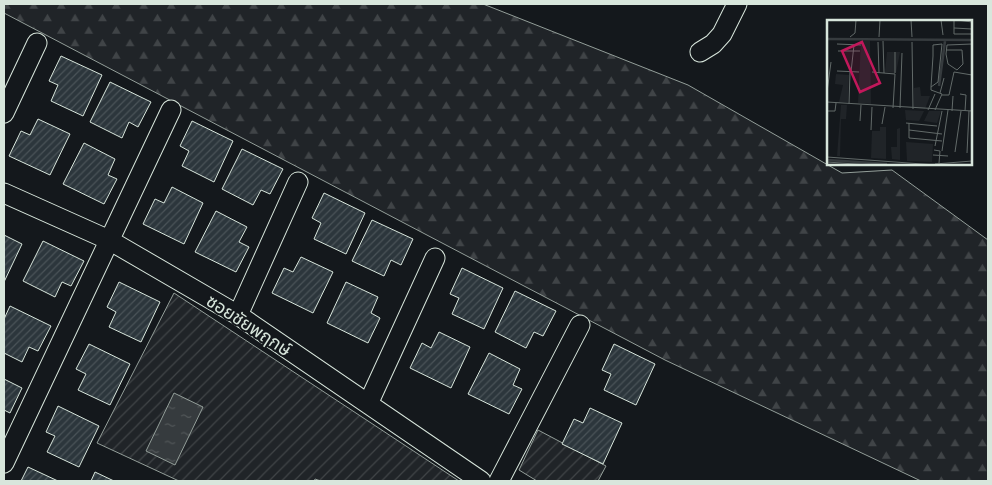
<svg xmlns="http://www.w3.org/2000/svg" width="992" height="485" font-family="'Archivo Narrow','Noto Sans Thai',sans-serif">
	<defs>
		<pattern id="forest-firs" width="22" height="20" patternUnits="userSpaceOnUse" patternTransform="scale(1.25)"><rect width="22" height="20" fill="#202428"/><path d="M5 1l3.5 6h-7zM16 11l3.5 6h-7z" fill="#404447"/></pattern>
		<pattern id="garden-furrows" width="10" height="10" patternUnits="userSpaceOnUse" patternTransform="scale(1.25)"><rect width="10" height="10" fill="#202428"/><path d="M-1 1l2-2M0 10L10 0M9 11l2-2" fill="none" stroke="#404447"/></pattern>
		<pattern id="water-ripples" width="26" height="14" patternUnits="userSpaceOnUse" patternTransform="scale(1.25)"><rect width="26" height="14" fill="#363b3e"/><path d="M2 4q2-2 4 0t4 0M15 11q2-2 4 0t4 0" fill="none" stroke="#525759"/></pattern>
		<pattern id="building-hatch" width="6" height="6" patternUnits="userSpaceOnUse" patternTransform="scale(1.25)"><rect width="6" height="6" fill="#2c363c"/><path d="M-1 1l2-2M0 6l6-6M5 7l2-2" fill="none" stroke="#4a5358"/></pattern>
	</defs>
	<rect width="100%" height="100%" fill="#14181c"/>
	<path fill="url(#forest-firs)" stroke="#939e99" d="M 4,4 L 483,4 L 688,85 L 842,173 L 892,170 L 988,240 L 988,481 L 921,481 L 665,360 L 4,13 Z"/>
	<path fill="url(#garden-furrows)" stroke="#939e99" d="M 174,293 L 459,481 L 321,481 L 315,479 L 314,481 L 179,481 L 97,443 Z
		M 538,430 L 606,466 L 598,481 L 537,481 L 519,470 Z"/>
	<path fill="url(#water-ripples)" stroke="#939e99" d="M 174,393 L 203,407 L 175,465 L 146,451 Z"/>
	<path fill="url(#building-hatch)" stroke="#d8e6dc" d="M 61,56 L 102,75 L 83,116 L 51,101 L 58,85 L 49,81 Z
		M 110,82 L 151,102 L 138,127 L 129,122 L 122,138 L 90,122 Z
		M 38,119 L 70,134 L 50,175 L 9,156 L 21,131 L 30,135 Z
		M 192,121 L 233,141 L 214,182 L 182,166 L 189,151 L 180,146 Z
		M 84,143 L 115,159 L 108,175 L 117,179 L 104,204 L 63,184 Z
		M 242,149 L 283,169 L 270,194 L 261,190 L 253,205 L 222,189 Z
		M 172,187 L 203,203 L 184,244 L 143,224 L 155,199 L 164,203 Z
		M 324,193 L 365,213 L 346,254 L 314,239 L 321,223 L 312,218 Z
		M 216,211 L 247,227 L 239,242 L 249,247 L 236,272 L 195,252 Z
		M 372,220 L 413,239 L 401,265 L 391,260 L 384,276 L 352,261 Z
		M 4,235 L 22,244 L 4,282 Z
		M 43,241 L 84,261 L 71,286 L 62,282 L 55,297 L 23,281 Z
		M 301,257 L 333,272 L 313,313 L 272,293 L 284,268 L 293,272 Z
		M 462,268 L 503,288 L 484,329 L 452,314 L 459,298 L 450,294 Z
		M 119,282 L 160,302 L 141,342 L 109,327 L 116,312 L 107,307 Z
		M 346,282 L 378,297 L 371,313 L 380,318 L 368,343 L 327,323 Z
		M 515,291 L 556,311 L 543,336 L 534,332 L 526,348 L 495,332 Z
		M 10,306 L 51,326 L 38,351 L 29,347 L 22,362 L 4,353 L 4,319 Z
		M 439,332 L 470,347 L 451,388 L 410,368 L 422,343 L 431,348 Z
		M 89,344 L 130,364 L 110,405 L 78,390 L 86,374 L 76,369 Z
		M 614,344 L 655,364 L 636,405 L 604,390 L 611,374 L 602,370 Z
		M 489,353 L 520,369 L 513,385 L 522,389 L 509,414 L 468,394 Z
		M 4,379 L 22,388 L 10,413 L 4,410 Z
		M 58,406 L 99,426 L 79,467 L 47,452 L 55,436 L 46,432 Z
		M 590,408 L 622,423 L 603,464 L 562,444 L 574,419 L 583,423 Z
		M 28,467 L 58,481 L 21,481 Z
		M 95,472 L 114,481 L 91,481 Z"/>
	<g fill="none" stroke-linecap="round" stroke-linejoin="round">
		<defs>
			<path id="minor" d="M 700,52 L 713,44 L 722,34 L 737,4
				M 4,113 L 37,43
				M 4,193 L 109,240 L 238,315 L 481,481
				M 238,315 L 298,182
				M 368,404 L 435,258
				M 4,463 L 171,110
				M 499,481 L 580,325"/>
		</defs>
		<use href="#minor" stroke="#d8e6dc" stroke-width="21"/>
		<use href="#minor" stroke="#14181c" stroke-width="19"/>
	</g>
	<g text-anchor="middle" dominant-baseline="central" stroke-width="4" stroke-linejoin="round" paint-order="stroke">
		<g font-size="18" fill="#d8e6dc" stroke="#14181c">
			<text transform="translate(249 325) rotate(33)">ซอยชัยพฤกษ์</text>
		</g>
	</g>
	<g transform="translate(827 20)">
		<rect width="145" height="145" fill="#14181c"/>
		<path d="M 60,32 L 73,32 L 69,53 L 58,52 Z" fill="#202428"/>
		<path d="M 34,21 L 43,21 L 44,84 L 31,83 ZM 14,85 L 20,85 L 19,99 L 14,99 L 13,136 L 10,136 ZM 53,107 L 59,107 L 59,139 L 44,138 L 45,111 L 53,111 Z" fill="#202428"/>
		<path d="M 9,54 L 22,55 L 21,82 L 12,82 L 16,65 L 8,64 ZM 93,67 L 94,76 L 103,76 L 98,89 L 87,88 L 87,68 ZM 78,90 L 97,91 L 92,101 L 79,100 ZM 102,91 L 114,91 L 110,103 L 97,101 ZM 73,108 L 73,140 L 65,139 L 64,127 L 70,127 L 70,109 ZM 79,122 L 106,124 L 105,142 L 80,141 Z" fill="#202428"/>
		<path fill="none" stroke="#363b3e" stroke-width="2.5" d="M 0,19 L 145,20M 112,66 L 118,21M 0,140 L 60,144"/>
		<path fill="none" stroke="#626a69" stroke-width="1" d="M 84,0 L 85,17M 114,0 L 116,15M 127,0 L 127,14 L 145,14M 130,0 L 145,2M 127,8 L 145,9M 23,17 L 28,13 L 29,0M 52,17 L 53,0M 56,21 L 57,53M 51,22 L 52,53M 85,22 L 86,89M 10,24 L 34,25M 120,25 L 145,24M 119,30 L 135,30 L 136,44 L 130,50 L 121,44 L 119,34 L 120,25M 11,31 L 33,31M 10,51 L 32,52M 24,52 L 27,25M 45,52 L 68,54 L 66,88M 68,53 L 68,32M 104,67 L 111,62 L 115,24 L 106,25 L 106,36 L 104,67 L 104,70 L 115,74 L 108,90M 0,72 L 4,42M 113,73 L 117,58M 133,74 L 139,75 L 138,91M 115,75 L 122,75 L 127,52 L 145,55M 0,82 L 145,91M 22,84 L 23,52M 73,88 L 75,33M 101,90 L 108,74M 0,91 L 8,91 L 9,83M 125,91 L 126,76M 33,101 L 34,85M 79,103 L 110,106M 82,103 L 82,118 L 115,121M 55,104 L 58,87M 44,110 L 45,87M 82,110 L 115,114M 108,126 L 115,91M 107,130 L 113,131 L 112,143M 115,131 L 121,90M 128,132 L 134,91M 140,133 L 142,91M 106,135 L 121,136M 0,137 L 109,145M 0,142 L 42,145M 108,144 L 145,141"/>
		<path fill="#c2185b" fill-opacity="0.15" stroke="#c2185b" stroke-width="2.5" d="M 35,22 L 53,63 L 33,72 L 15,31 Z"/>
		<rect width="145" height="145" fill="none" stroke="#d8e6dc" stroke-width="2.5"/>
	</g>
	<rect width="992" height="485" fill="none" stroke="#d8e6dc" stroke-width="10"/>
</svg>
